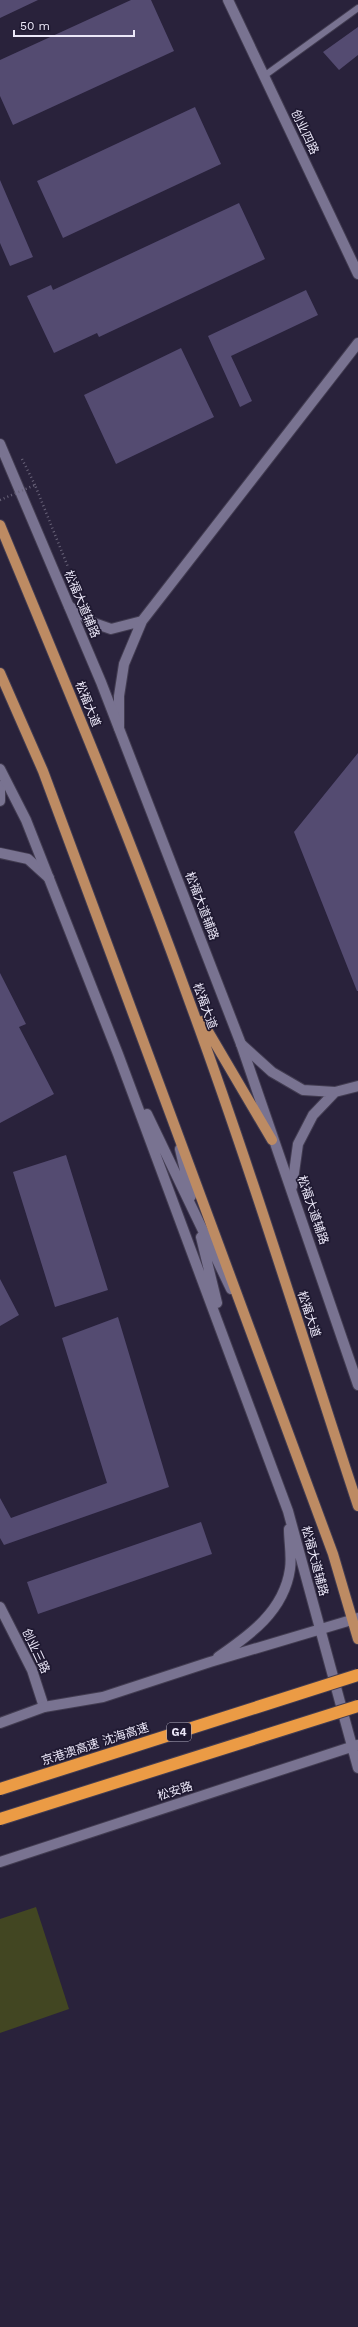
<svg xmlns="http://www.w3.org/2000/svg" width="358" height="2327" font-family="'Work Sans','Noto Sans SC',sans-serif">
	<rect width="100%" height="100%" fill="#29223b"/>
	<path fill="#424622" d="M 36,1907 L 69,2009 L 0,2033 L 0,1919 Z"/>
	<path fill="#544b71" d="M 0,0 L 38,0 L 0,18 Z
		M 131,0 L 151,0 L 174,51 L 13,125 L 0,96 L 0,60 Z
		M 358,27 L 358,55 L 339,70 L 323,52 Z
		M 195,107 L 221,164 L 63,238 L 37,181 Z
		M 0,180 L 33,257 L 10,266 L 0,243 Z
		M 239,203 L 265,259 L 99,337 L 97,333 L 54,353 L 27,296 L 51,285 L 53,290 Z
		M 306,290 L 318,315 L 231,356 L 252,401 L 240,407 L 208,336 Z
		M 181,348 L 214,417 L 116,464 L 84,395 Z
		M 358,753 L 358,991 L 357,991 L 294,832 Z
		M 0,973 L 26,1024 L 19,1027 L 54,1094 L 0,1123 Z
		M 66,1155 L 108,1290 L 55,1307 L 13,1172 Z
		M 0,1279 L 19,1315 L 0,1326 Z
		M 118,1317 L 169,1487 L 4,1545 L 0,1538 L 0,1498 L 11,1518 L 107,1483 L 62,1338 Z
		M 201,1522 L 212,1554 L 38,1614 L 27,1582 Z"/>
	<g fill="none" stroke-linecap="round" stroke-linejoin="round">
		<defs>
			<path id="service" d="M 264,76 L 358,8"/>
			<path id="minor" d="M 228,0 L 358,274
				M 69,606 L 91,622 L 111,629 L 142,621
				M 119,728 L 119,696 L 124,664 L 142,621 L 358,343
				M 0,786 L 0,801
				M 0,853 L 28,859 L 49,878
				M 241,1044 L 272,1072 L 303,1090 L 335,1092 L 313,1115 L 298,1144 L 292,1187
				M 335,1092 L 358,1086
				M 0,1607 L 32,1670 L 44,1707"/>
			<path id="secondary" d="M 0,444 L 101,682 L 241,1044 L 358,1385
				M 0,769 L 26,820 L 118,1054 L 288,1511 L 358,1768
				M 147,1114 L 231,1289
				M 180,1149 L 191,1196
				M 201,1237 L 217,1303
				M 218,1657 C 250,1635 284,1611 290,1569 C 292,1556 289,1542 289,1529
				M 0,1723 L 44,1707 L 103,1697 L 210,1662 L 358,1618
				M 0,1862 L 357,1745"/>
			<path id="primary" d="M 0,525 C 66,684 132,842 190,1003 C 251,1169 303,1339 358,1506
				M 0,673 L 43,771 L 171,1116 L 333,1554 L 358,1639
				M 202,1021 L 272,1140"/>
		</defs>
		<use href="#service" stroke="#423c51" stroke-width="8"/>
		<use href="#minor" stroke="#423c51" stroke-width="12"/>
		<use href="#secondary" stroke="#423c51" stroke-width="12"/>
		<use href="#primary" stroke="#423c51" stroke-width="12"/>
		<path stroke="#696379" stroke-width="2.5" stroke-dasharray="1 3" stroke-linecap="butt" d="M 22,459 L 35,485"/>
		<use href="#service" stroke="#797391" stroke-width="6"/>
		<use href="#minor" stroke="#797391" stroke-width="10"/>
		<use href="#secondary" stroke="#797391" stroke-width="10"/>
		<use href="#primary" stroke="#bd8b63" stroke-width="10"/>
		<defs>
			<path id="motorway-bridge" d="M 0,1789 L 358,1675
				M 0,1819 L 358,1706"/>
		</defs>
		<use href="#motorway-bridge" stroke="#423c51" stroke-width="14" stroke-linecap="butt"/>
		<path stroke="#696379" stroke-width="2.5" stroke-dasharray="1 3" stroke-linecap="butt" d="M 0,500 L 35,485 L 68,567"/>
		<use href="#motorway-bridge" stroke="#eb9b45" stroke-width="12"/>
	</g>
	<g text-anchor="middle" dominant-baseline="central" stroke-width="3.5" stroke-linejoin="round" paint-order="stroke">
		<rect fill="#1f1931" stroke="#aeaabd" stroke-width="1" x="167" y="1723" width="24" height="18" rx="3"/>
		<g font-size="11" font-weight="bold" fill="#ece8f9">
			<text x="179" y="1732">G4</text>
		</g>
		<g font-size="12" fill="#ece8f9" stroke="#1f1931">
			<text transform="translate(305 132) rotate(65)">创业四路</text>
			<text transform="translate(82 604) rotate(67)">松福大道辅路</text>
			<text transform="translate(88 704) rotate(68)">松福大道</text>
			<text transform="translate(202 906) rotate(69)">松福大道辅路</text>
			<text transform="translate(205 1006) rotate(70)">松福大道</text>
			<text transform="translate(313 1210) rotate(71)">松福大道辅路</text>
			<text transform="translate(309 1314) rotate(72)">松福大道</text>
			<text transform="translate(315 1561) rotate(75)">松福大道辅路</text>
			<text transform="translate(36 1651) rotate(65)">创业三路</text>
			<text transform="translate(95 1744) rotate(-18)">京港澳高速 沈海高速</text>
			<text transform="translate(175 1791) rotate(-18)">松安路</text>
		</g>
	</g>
	<path d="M14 30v6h120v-6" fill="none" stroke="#ece8f9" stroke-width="2"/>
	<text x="20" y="30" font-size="12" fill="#ece8f9" stroke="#1f1931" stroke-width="3" paint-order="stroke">50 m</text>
</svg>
